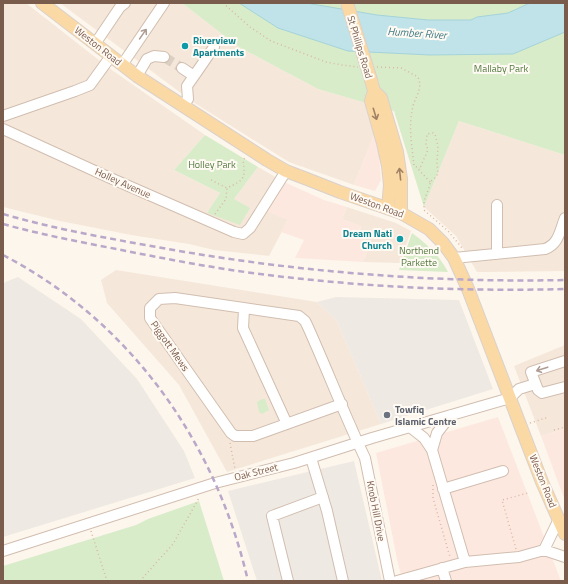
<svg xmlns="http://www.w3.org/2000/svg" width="568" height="584" font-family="'Titillium Web',sans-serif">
	<rect width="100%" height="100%" fill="#fdf6ec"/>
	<path fill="#f5e8da" d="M 3,3 L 26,3 L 109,68 L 205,135 L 174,170 L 220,193 L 208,213 L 234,199 L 258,167 L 284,182 L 288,220 L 269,256 L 214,250 L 189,244 L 131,235 L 60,221 L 3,207 Z
		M 60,3 L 182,3 L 239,47 L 318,89 L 364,102 L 374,135 L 354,185 L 289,162 L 193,102 Z
		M 459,121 L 565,155 L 565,271 L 477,272 L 456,236 L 424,207 Z
		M 347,207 L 396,223 L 411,231 L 400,263 L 363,262 L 371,242 L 357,236 L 361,227 L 342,219 Z
		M 116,270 L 317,302 L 337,321 L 381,424 L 227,472 L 179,385 L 107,303 L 101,280 Z
		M 565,345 L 565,429 L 541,436 L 514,366 Z"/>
	<path fill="#fde8e0" d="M 374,135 L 379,154 L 381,180 L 375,191 L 354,185 Z
		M 284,182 L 324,200 L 347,207 L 342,219 L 361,226 L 357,236 L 371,242 L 363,262 L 295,258 L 304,240 L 281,232 L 288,220 L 266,211 Z
		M 498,417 L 561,581 L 403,581 L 398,564 L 376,453 Z
		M 565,429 L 565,501 L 541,436 Z"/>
	<path fill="#efe9e4" d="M 18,277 L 81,319 L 137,379 L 184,451 L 195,478 L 3,537 L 3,283 Z
		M 336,297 L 459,300 L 493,389 L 381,424 L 337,321 L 317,302 Z
		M 354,461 L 382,581 L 257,581 L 228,491 Z"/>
	<path fill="#d8ecc9" d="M 182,3 L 565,3 L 565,155 L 459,121 L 424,207 L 394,111 L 318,89 L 239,47 Z
		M 205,135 L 258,167 L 234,199 L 250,208 L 240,225 L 207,213 L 220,193 L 174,170 Z
		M 412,233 C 427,244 439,255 448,272 L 399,270 Z
		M 262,399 L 265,399 L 269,410 L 262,414 L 259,412 L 257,402 Z
		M 199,501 L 224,581 L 3,581 L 3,566 L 136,525 L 148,519 Z"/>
	<path fill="#bfe3e8" stroke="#a5d3da" d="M 239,3 L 306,3 L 377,15 L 428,20 L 471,20 L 477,17 L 508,13 L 530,3 L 565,3 L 565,32 L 513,54 L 430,55 L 348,51 L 278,28 Z"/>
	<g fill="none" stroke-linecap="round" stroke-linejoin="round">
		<path stroke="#dcd0c4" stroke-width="10" stroke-dasharray="10 5" stroke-linecap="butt" d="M 164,57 L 182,68"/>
		<defs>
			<path id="minor" d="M 95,44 L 120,7 L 125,3
				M 122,65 L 164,3
				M 137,76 L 147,59 L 154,56 L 164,57
				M 194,76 L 214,47
				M 182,106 L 188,99 L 187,86 L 194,76 L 182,68
				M 3,116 L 75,91 L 90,85 L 111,56
				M 3,129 L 108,177 L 234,232 L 243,234 L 250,228 L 286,171
				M 497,205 L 497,254
				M 454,258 L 545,249 C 559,244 560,230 565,218
				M 244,309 L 243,328 L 287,424
				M 565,361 L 531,372 L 538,390 L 542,393 L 565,387
				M 342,404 L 253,436 L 235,436 L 231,433 L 150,318 L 150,308 L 159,299 L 175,298 L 299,316 L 305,321 L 307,325 C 327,369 344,414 365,458 L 390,581
				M 410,427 L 424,438 L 432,450 L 465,562
				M 432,450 L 437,433 L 451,415
				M 311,458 L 327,511 L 343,581
				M 443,489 L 503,471
				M 544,550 L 559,519
				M 3,551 L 215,483 L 294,463 L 372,438 L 510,398 L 519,389 L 535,384
				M 442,568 L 446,581
				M 288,581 L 272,516 L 323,497
				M 397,581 L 465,562 L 519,557 L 544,550 L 565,557"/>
			<path id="major" d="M 42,3 L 137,76 L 267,160 L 286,171 L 307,179 L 340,192 L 401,213 L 429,229 L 443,243 L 454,258 L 468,289 L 542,482 L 565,534
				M 371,80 L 374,91 L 381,98 L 397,152 L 401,179 L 401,213
				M 374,91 L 371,101 L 383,143 L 388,166 L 390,185 L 388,208"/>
		</defs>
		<use href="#minor" stroke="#d1beb0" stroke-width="12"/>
		<use href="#major" stroke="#dad1cd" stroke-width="14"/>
		<path stroke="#d9b8a5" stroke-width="1.5" stroke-dasharray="1 3" stroke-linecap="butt" d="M 223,3 L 250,27 L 271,41 L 326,62 L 342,65 L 358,67
			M 377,67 L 401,68 L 418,77 C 423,89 416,95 413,106 C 408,126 412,146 414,166 L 420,168
			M 211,180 L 227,188
			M 430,182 L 419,170 L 428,150 L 426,144 L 427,134 L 433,133 L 435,134 L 438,146 L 437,163 L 438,173 L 436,177 L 430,182 L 430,185 L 424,201 L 424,210 L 448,231 L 463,249
			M 215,214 L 226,199 L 227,188 C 244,180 246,179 243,160 L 245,158
			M 530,423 L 549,417
			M 554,430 L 565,427
			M 230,443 L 235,469
			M 433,485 L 433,498 L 450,557
			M 91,531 L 107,581
			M 516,549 L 502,500 L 528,493
			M 140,581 L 173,544 L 199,498"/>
		<use href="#minor" stroke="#fff" stroke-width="10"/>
		<use href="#major" stroke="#fbd9a5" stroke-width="12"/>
		<path stroke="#b9a8c9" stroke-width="2.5" stroke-dasharray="6 4" stroke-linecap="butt" d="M 3,214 C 51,228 101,237 151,246 C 287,271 426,283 565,280
			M 3,224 C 46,236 92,244 136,253 C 167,259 199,265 231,270 C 341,286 454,292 565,289
			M 3,255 C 130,321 216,442 248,581"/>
		<defs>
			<path id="major-bridge" d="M 347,3 L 371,80"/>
		</defs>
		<use href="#major-bridge" stroke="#dad1cd" stroke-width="14" stroke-linecap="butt"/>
		<use href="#major-bridge" stroke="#fbd9a5" stroke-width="12"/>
	</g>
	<defs><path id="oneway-shaft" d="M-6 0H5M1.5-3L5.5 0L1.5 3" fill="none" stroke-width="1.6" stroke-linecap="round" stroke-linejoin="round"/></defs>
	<g stroke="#af9d94">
		<use href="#oneway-shaft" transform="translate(143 34) rotate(-55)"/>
		<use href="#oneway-shaft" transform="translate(542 369) rotate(162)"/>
	</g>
	<g stroke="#a18267">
		<use href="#oneway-shaft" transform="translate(375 114) rotate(73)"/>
		<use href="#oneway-shaft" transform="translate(400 174) rotate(-96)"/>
	</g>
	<g fill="#0f9aa8" stroke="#fffaf3" stroke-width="1.5">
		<circle cx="185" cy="46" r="4"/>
		<circle cx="400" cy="239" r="4"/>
	</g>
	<circle fill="#6b7280" stroke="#fffaf3" stroke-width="1.5" cx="387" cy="415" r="4"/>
	<g text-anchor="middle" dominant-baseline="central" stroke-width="4" stroke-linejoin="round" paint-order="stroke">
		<g font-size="10" font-weight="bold" fill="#0d838f" stroke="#fffaf3" text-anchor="start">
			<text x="193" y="40">Riverview<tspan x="193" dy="12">Apartments</tspan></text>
			<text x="392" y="233" text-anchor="end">Dream Nati<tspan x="392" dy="12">Church</tspan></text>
		</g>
		<g font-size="10" fill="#7a5c4d" stroke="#fffaf3">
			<text transform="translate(98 46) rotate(38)">Weston Road</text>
			<text transform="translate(360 47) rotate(73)">St Phillips Road</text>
			<text transform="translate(123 183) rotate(24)">Holley Avenue</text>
			<text transform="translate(377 205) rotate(20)">Weston Road</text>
			<text transform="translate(170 346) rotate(55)">Piggott Mews</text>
			<text transform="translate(256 472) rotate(-14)">Oak Street</text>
			<text transform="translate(543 481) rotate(68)">Weston Road</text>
			<text transform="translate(376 511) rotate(79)">Knob Hill Drive</text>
		</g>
		<g font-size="10" fill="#537a41" stroke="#fffaf3">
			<text x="501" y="68">Mallaby Park</text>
			<text x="212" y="164">Holley Park</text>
			<text x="419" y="250">Northend<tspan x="419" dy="12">Parkette</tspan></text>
		</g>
		<g font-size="10" font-weight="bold" fill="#5b616d" stroke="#fffaf3" text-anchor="start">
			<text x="395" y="409">Towfiq<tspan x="395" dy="12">Islamic Centre</tspan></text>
		</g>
		<g font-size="11" font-style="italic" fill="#437c86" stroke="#fffaf3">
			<text transform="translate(417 33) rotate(4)">Humber River</text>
		</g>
	</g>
	<rect width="568" height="584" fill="none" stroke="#7a5c4d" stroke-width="8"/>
</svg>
